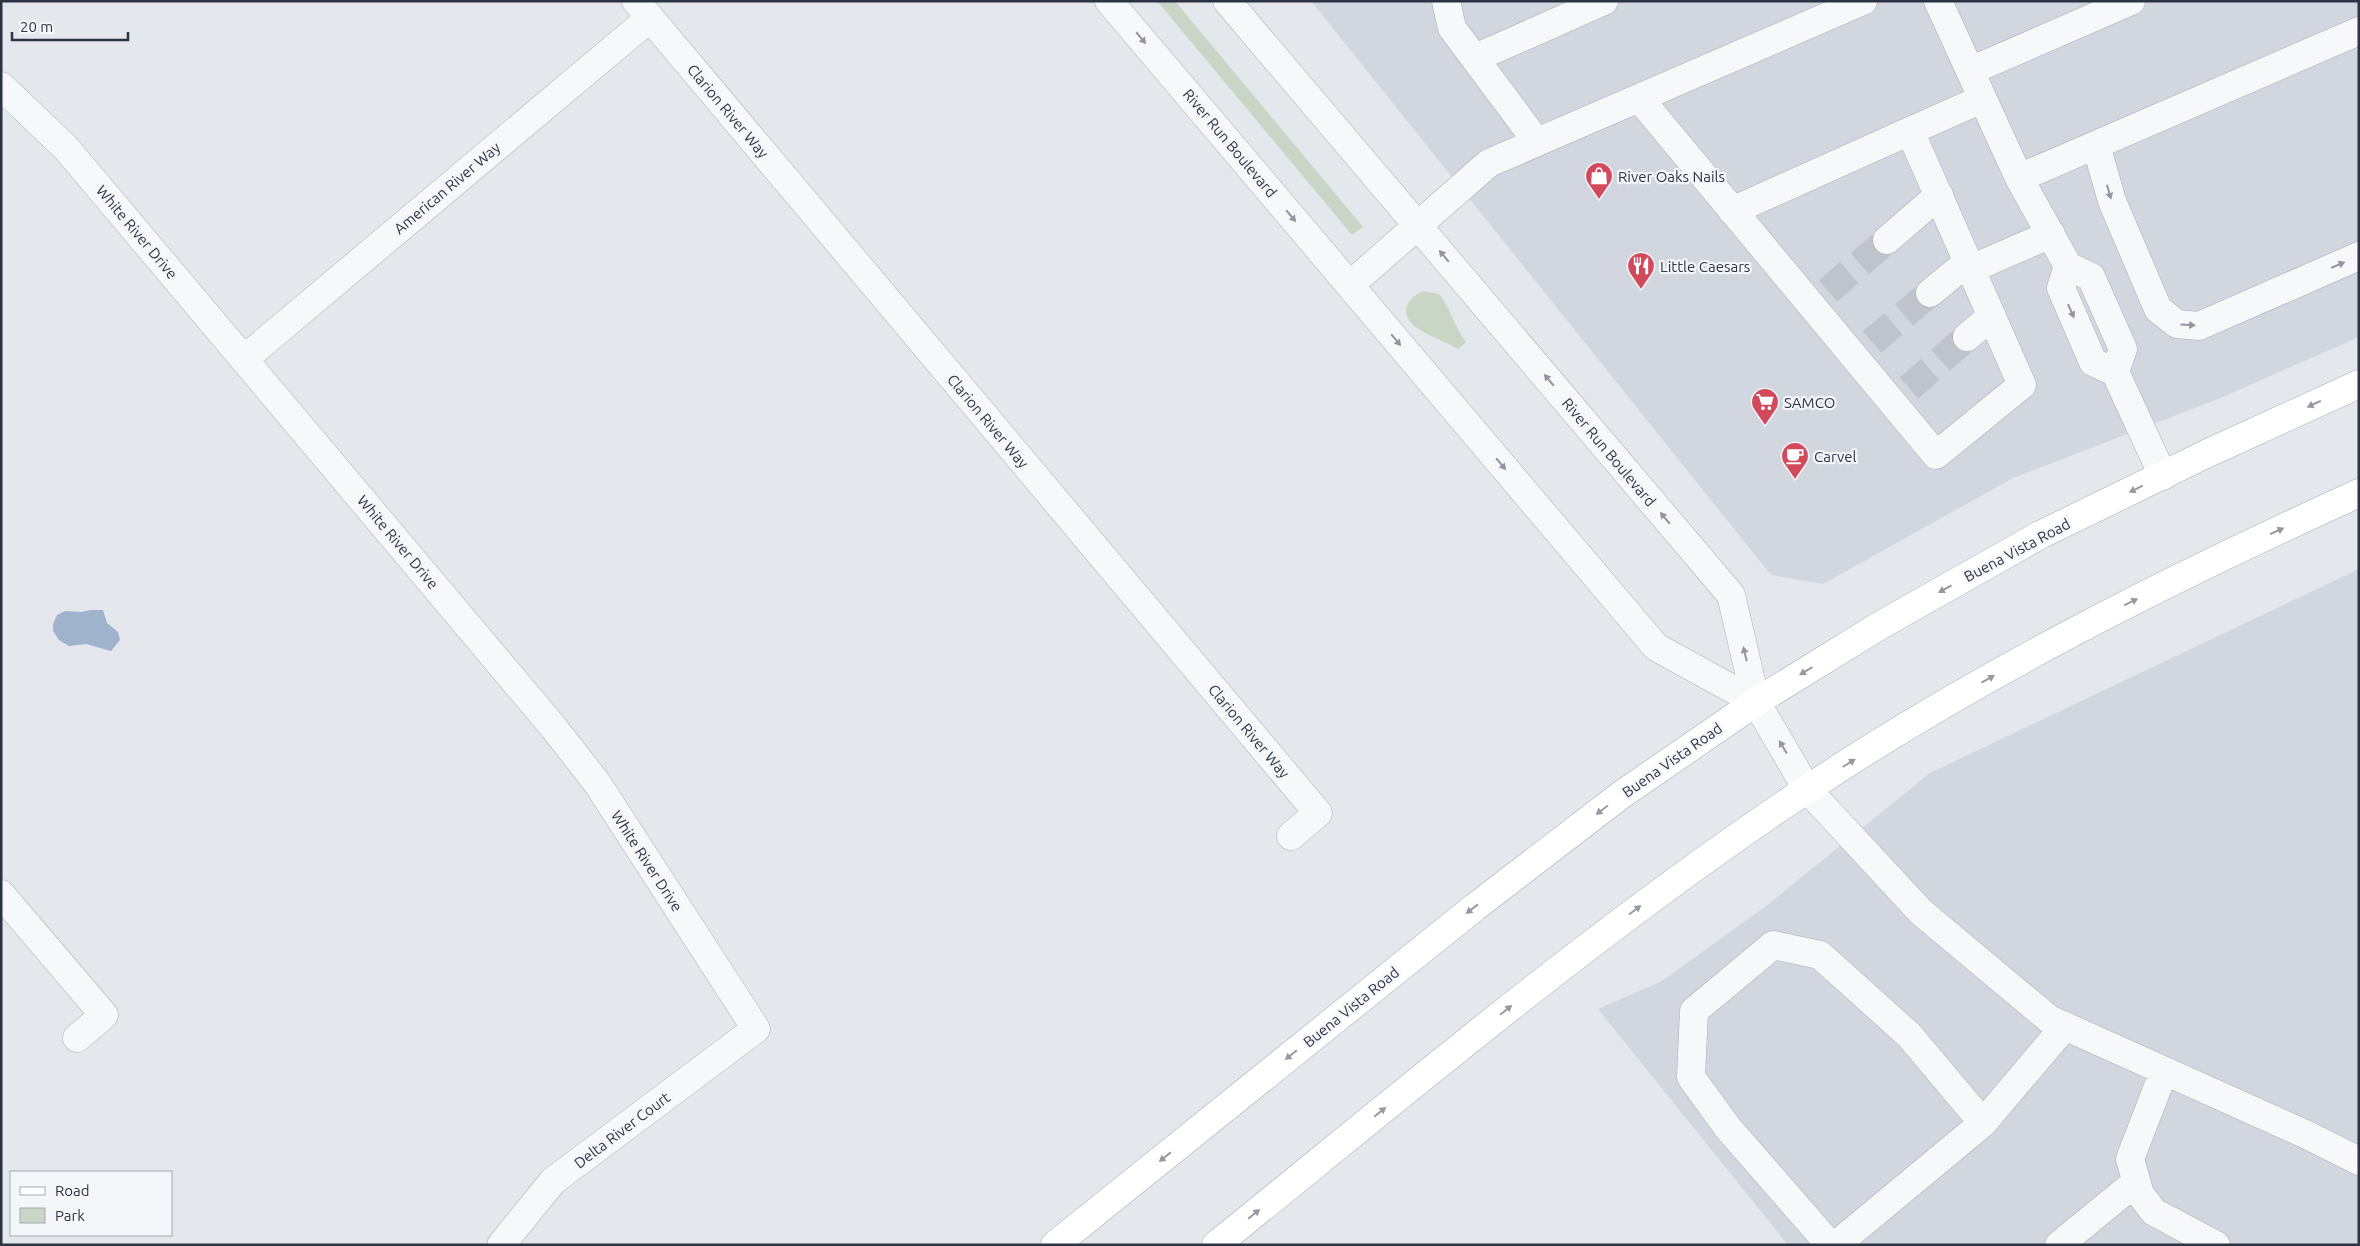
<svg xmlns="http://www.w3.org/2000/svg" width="2360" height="1246" font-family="Ubuntu,sans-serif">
	<rect width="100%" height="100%" fill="#e4e7ec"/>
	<path fill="#d2d6de" d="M 1311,1 L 2359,1 L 2359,337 L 2218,399 L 2013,478 L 1823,584 L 1771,575 Z
		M 2359,569 L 2359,1245 L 1788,1245 L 1598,1009 L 1662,981 L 1766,906 L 1930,773 Z"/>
	<path fill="#c9d6c5" d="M 1157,1 L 1175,1 L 1363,227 L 1352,235 Z
		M 1424,291 L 1439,294 C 1451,309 1454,326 1466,342 L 1458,349 C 1444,339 1399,329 1407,306 C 1410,298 1417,294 1424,291 Z"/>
	<path fill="#9fb4cc" d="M 91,610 L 103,610 L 107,623 L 118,632 L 120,640 L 111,651 L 86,644 L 69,646 L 59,640 L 53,631 L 53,624 L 57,615 L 65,611 L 81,612 Z"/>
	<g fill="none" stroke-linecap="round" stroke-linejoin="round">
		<path stroke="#bfc3cb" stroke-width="28" stroke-dasharray="28 14" stroke-linecap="butt" d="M 1828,291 L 1887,240
			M 1872,342 L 1930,293
			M 1909,388 L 1967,337"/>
		<defs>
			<path id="minor" d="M 636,1 L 1318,813 L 1291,836
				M 1109,1 L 1656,647 L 1756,702
				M 1227,1 L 1731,595 L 1756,702 L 1807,789 L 1921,912 L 2049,1019 L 2305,1134 L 2359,1161
				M 1446,1 L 1452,28 L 1537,142
				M 1938,1 L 2019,178 L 2068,266 L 2091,277 L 2123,349 L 2115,372
				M 1475,58 L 1604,1
				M 1970,71 L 2131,1
				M 1,86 L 66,148 L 554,728 L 597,783 L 756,1029 L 553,1181 L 501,1245
				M 1639,98 L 1936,455 L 2022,385 L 1910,131 L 1982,99
				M 2096,145 L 2112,201 L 2158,309 L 2177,324 L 2199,326 L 2359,256
				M 2019,178 L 2359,31
				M 1732,211 L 1910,131
				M 1887,240 L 1939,195
				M 2068,266 L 2061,288 L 2093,362 L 2115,372 L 2163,476
				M 1971,269 L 2051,234
				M 1350,285 L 1489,163 L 1863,1
				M 1930,293 L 1968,262
				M 1967,337 L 1992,316
				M 244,359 L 650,18
				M 1,894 L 104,1015 L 77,1038
				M 2164,1071 L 2130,1159 L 2140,1194 L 2154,1212 L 2216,1245
				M 1830,1245 L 1728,1128 L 1691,1077 L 1694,1011 L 1773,945 L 1820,955 L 1909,1035 L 1983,1123
				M 1836,1245 L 1983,1123 L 2065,1026
				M 2059,1245 L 2136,1182"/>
			<path id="major" d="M 1055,1245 L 1475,907 L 1621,795 L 1756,702 L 1879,626 L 2040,535 L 2206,454 L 2359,384
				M 1216,1245 C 1409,1089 1599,928 1806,790 C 1980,674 2168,580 2359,493"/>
		</defs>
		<use href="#minor" stroke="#a9aeb7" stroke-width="29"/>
		<use href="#major" stroke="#a3abb8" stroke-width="29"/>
		<use href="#minor" stroke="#f7f8fa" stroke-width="28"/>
		<use href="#major" stroke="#fff" stroke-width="28"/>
	</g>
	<defs><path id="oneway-solid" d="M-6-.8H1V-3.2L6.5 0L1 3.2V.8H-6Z" transform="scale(1.25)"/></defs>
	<g fill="#9196a0">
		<use href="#oneway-solid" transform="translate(1141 38) rotate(50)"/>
		<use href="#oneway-solid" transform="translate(2109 192) rotate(74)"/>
		<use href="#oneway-solid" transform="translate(1291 216) rotate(50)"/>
		<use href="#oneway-solid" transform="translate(1444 256) rotate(-130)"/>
		<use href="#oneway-solid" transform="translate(2338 265) rotate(-23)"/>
		<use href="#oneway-solid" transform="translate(2071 311) rotate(66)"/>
		<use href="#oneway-solid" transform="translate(2188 325) rotate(4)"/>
		<use href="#oneway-solid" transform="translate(1396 340) rotate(50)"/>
		<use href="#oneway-solid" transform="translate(1549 380) rotate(-130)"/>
		<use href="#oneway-solid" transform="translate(1501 464) rotate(50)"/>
		<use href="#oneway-solid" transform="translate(1665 518) rotate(-130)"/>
		<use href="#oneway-solid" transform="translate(1745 654) rotate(-103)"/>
		<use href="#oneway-solid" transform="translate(1783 747) rotate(-121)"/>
	</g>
	<g fill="#959aa2">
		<use href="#oneway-solid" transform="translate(2314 404) rotate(155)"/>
		<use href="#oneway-solid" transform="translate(2136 489) rotate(154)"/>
		<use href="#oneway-solid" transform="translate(2277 531) rotate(-24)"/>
		<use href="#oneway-solid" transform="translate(1945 589) rotate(151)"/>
		<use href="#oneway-solid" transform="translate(2131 602) rotate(-26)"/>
		<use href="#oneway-solid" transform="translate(1806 671) rotate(149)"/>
		<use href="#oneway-solid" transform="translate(1988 679) rotate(-29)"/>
		<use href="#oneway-solid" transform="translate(1849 763) rotate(-32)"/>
		<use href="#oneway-solid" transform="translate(1602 810) rotate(143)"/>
		<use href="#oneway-solid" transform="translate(1472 909) rotate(142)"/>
		<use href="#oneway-solid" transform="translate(1635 910) rotate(-37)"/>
		<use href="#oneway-solid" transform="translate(1506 1010) rotate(-39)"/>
		<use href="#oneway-solid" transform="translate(1291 1055) rotate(141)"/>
		<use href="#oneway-solid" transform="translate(1380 1112) rotate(-39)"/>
		<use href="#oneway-solid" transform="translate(1165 1157) rotate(141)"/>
		<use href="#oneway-solid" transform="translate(1254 1214) rotate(-39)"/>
	</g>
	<defs>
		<symbol id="shop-pin" viewBox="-11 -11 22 30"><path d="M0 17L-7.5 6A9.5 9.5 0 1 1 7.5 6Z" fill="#d1495b" stroke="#f4f6f9"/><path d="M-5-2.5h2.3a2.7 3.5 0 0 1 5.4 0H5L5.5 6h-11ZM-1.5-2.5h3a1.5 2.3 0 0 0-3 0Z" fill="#fff"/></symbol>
		<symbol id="restaurant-pin" viewBox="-11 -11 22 30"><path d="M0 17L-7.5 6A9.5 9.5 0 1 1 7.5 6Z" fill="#d1495b" stroke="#f4f6f9"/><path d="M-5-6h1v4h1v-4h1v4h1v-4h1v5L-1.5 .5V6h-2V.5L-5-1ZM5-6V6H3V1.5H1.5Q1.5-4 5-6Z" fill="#fff"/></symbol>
		<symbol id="supermarket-pin" viewBox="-11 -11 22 30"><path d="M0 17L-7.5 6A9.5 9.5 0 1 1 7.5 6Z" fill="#d1495b" stroke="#f4f6f9"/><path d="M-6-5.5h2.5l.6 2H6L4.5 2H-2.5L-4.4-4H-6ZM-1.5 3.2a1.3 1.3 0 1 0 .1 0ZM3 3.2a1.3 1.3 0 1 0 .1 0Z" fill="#fff"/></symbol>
		<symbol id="cafe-pin" viewBox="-11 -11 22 30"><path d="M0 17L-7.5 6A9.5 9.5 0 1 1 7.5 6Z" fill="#d1495b" stroke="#f4f6f9"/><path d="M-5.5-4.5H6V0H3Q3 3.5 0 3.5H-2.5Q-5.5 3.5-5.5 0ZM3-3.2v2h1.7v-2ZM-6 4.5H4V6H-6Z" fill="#fff"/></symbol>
	</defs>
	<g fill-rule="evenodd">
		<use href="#shop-pin" x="1583" y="160" width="32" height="43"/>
		<use href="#restaurant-pin" x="1625" y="250" width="32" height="43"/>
		<use href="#supermarket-pin" x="1749" y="386" width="32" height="43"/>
		<use href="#cafe-pin" x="1779" y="440" width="32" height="43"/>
	</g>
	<g text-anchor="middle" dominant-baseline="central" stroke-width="4.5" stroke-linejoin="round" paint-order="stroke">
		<g font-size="15" fill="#2b3445" stroke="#f4f6f9">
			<text transform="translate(728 111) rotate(50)">Clarion River Way</text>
			<text transform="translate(1230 143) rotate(50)">River Run Boulevard</text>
			<text transform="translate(447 188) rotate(-40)">American River Way</text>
			<text transform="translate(137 232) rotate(50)">White River Drive</text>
			<text transform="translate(988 421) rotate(50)">Clarion River Way</text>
			<text transform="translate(1609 452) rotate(50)">River Run Boulevard</text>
			<text transform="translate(398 542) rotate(50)">White River Drive</text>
			<text transform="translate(2017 550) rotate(-28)">Buena Vista Road</text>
			<text transform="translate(1249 731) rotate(50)">Clarion River Way</text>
			<text transform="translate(1672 760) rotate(-35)">Buena Vista Road</text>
			<text transform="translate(647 861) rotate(57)">White River Drive</text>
			<text transform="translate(1351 1007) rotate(-39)">Buena Vista Road</text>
			<text transform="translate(622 1130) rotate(-37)">Delta River Court</text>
		</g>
		<g font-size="15" fill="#2b3445" stroke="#f4f6f9" text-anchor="start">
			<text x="1618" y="176">River Oaks Nails</text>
			<text x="1660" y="266">Little Caesars</text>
			<text x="1784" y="402">SAMCO</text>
			<text x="1814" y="456">Carvel</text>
		</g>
	</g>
	<rect width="2360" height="1246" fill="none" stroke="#2b3445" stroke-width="5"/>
	<rect x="10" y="1171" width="162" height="65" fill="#f4f6f9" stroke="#a4a8b1"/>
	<rect x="20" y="1187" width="25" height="8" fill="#ffffff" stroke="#a4a8b1"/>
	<text x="55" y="1196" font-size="15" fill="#2b3445">Road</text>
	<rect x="20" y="1208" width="25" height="15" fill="#c9d6c5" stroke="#a4a8b1"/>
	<text x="55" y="1221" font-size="15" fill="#2b3445">Park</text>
	<path d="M12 32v8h116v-8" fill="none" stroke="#2b3445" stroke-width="2.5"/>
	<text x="20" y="32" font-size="15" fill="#2b3445" stroke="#f4f6f9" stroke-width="4" paint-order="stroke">20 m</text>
</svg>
